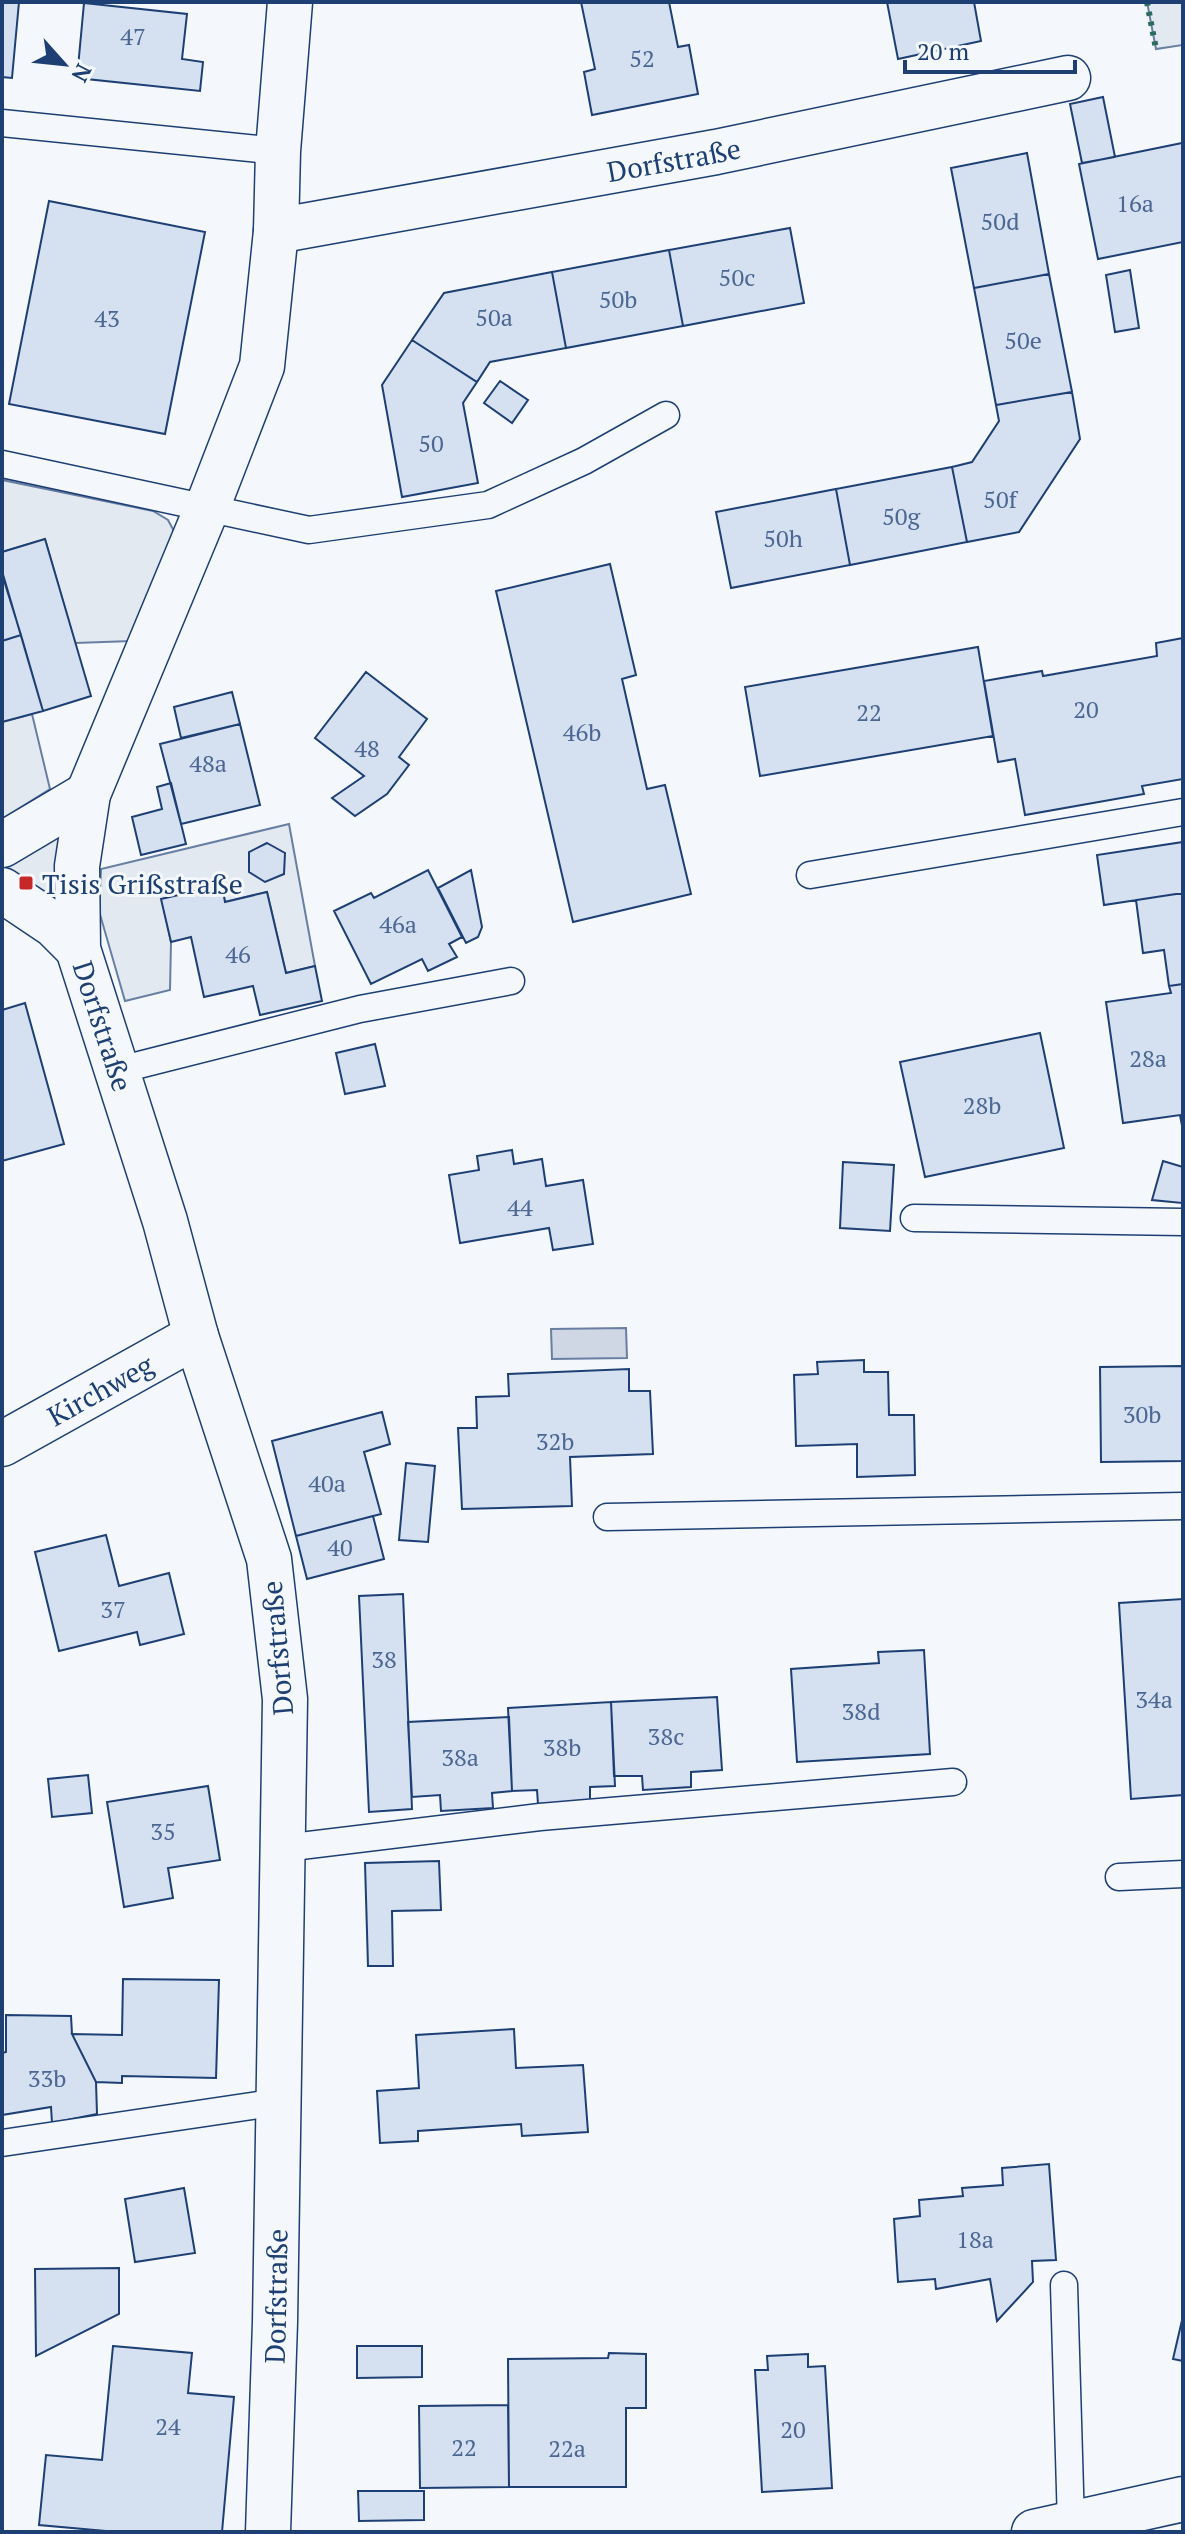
<svg xmlns="http://www.w3.org/2000/svg" width="1185" height="2534" font-family="'PT Serif',serif">
	<rect width="100%" height="100%" fill="#f4f7fb"/>
	<path fill="#e3e9f0" stroke="#687fa3" stroke-width="2" d="M 1147,2 L 1183,2 L 1183,45 L 1156,49 Z
		M 2,480 L 153,511 L 168,520 L 175,533 L 132,641 L 75,643 L 45,539 L 2,552 Z
		M 32,714 L 50,789 L 2,819 L 2,722 Z
		M 289,824 L 315,966 L 286,973 L 267,892 L 225,902 L 221,885 L 162,899 L 171,942 L 170,990 L 125,1001 L 99,911 L 101,869 Z
		M 61,832 L 57,895 L 50,900 L 2,873 L 2,866 Z"/>
	<path fill="#cfd7e4" stroke="#687fa3" stroke-width="2" d="M 626,1328 L 627,1358 L 552,1359 L 551,1329 Z"/>
	<path fill="#d5e0f0" stroke="#1d3f73" stroke-width="2" d="M 2,2 L 19,2 L 12,78 L 2,77 Z
		M 581,2 L 669,2 L 678,47 L 689,45 L 698,94 L 592,115 L 584,72 L 595,69 Z
		M 887,2 L 974,2 L 981,41 L 898,59 Z
		M 84,3 L 187,14 L 182,59 L 203,62 L 200,91 L 77,78 Z
		M 1103,97 L 1115,157 L 1082,163 L 1070,104 Z
		M 1182,143 L 1183,242 L 1098,259 L 1079,164 Z
		M 1027,153 L 1049,274 L 974,288 L 951,168 Z
		M 49,201 L 205,232 L 165,434 L 9,404 Z
		M 790,228 L 804,303 L 683,326 L 669,250 Z
		M 669,250 L 683,326 L 566,348 L 552,272 Z
		M 1130,270 L 1139,328 L 1115,332 L 1106,275 Z
		M 552,272 L 566,348 L 490,362 L 477,382 L 412,340 L 444,293 Z
		M 1049,274 L 1072,392 L 996,405 L 974,288 Z
		M 412,340 L 477,382 L 463,403 L 478,483 L 402,497 L 382,385 Z
		M 500,381 L 528,400 L 512,423 L 484,403 Z
		M 1072,392 L 1080,439 L 1019,532 L 967,542 L 952,467 L 972,462 L 999,421 L 996,405 Z
		M 952,467 L 967,542 L 850,565 L 836,489 Z
		M 836,489 L 850,565 L 731,588 L 716,512 Z
		M 45,539 L 91,696 L 43,711 L 2,571 L 2,552 Z
		M 610,564 L 636,675 L 622,679 L 647,789 L 665,785 L 691,894 L 573,922 L 496,591 Z
		M 2,574 L 21,635 L 2,641 Z
		M 21,635 L 43,711 L 2,722 L 2,641 Z
		M 1183,638 L 1183,779 L 1142,786 L 1144,794 L 1025,815 L 1015,759 L 998,762 L 984,681 L 1042,671 L 1043,676 L 1157,656 L 1156,643 Z
		M 978,647 L 993,736 L 760,776 L 745,687 Z
		M 366,672 L 427,719 L 399,757 L 409,765 L 387,794 L 355,816 L 332,798 L 364,776 L 315,738 Z
		M 232,692 L 240,724 L 181,738 L 174,707 Z
		M 240,724 L 260,805 L 181,824 L 160,744 Z
		M 171,783 L 186,844 L 141,855 L 132,817 L 162,809 L 157,787 Z
		M 1183,842 L 1183,893 L 1104,905 L 1097,855 Z
		M 267,843 L 285,853 L 284,874 L 265,882 L 249,872 L 249,852 Z
		M 428,870 L 462,937 L 449,944 L 457,957 L 428,971 L 422,959 L 371,984 L 334,911 L 371,893 L 374,898 Z
		M 471,870 L 482,927 L 478,937 L 466,943 L 438,888 Z
		M 222,885 L 225,902 L 267,892 L 286,973 L 315,966 L 322,1001 L 260,1015 L 253,986 L 204,997 L 191,937 L 171,942 L 161,899 Z
		M 1183,893 L 1183,984 L 1169,986 L 1164,950 L 1143,953 L 1136,900 Z
		M 1183,984 L 1183,1131 L 1180,1115 L 1123,1123 L 1106,1002 L 1171,993 L 1169,986 Z
		M 25,1003 L 64,1144 L 2,1161 L 2,1010 Z
		M 1040,1033 L 1064,1148 L 925,1177 L 900,1062 Z
		M 375,1044 L 385,1086 L 345,1094 L 336,1053 Z
		M 512,1150 L 514,1164 L 542,1159 L 546,1186 L 583,1180 L 593,1244 L 553,1250 L 549,1228 L 460,1243 L 449,1175 L 479,1170 L 477,1156 Z
		M 1163,1161 L 1183,1167 L 1182,1203 L 1152,1200 Z
		M 843,1162 L 894,1165 L 890,1231 L 840,1228 Z
		M 864,1360 L 864,1372 L 888,1372 L 889,1415 L 914,1415 L 915,1475 L 857,1477 L 857,1444 L 796,1446 L 794,1375 L 818,1374 L 817,1362 Z
		M 1183,1366 L 1183,1461 L 1101,1462 L 1100,1367 Z
		M 629,1369 L 629,1391 L 650,1391 L 653,1454 L 570,1457 L 572,1506 L 462,1509 L 458,1428 L 477,1428 L 476,1397 L 509,1396 L 508,1374 Z
		M 382,1412 L 390,1444 L 364,1452 L 381,1514 L 296,1536 L 272,1441 Z
		M 406,1463 L 435,1466 L 428,1542 L 399,1540 Z
		M 373,1516 L 384,1559 L 307,1579 L 296,1536 Z
		M 106,1535 L 119,1586 L 169,1573 L 184,1634 L 140,1645 L 137,1632 L 59,1651 L 35,1552 Z
		M 403,1594 L 412,1809 L 369,1812 L 359,1596 Z
		M 1183,1599 L 1183,1795 L 1131,1799 L 1119,1603 Z
		M 924,1650 L 930,1754 L 797,1762 L 791,1669 L 879,1663 L 878,1652 Z
		M 717,1697 L 722,1770 L 691,1772 L 691,1787 L 643,1790 L 642,1776 L 614,1776 L 611,1702 Z
		M 611,1702 L 615,1786 L 590,1787 L 590,1802 L 538,1804 L 537,1790 L 512,1791 L 508,1708 Z
		M 509,1717 L 512,1791 L 492,1793 L 493,1808 L 441,1811 L 440,1795 L 412,1797 L 408,1722 Z
		M 88,1775 L 92,1813 L 52,1817 L 48,1779 Z
		M 208,1786 L 220,1860 L 168,1868 L 173,1898 L 124,1907 L 107,1802 Z
		M 439,1861 L 441,1910 L 392,1911 L 393,1966 L 368,1966 L 365,1863 Z
		M 123,1979 L 219,1980 L 216,2078 L 122,2076 L 122,2083 L 96,2082 L 72,2034 L 122,2035 Z
		M 6,2015 L 71,2016 L 72,2034 L 96,2082 L 97,2114 L 52,2123 L 51,2107 L 2,2115 L 2,2053 L 6,2052 Z
		M 514,2029 L 516,2068 L 583,2065 L 588,2132 L 522,2136 L 521,2124 L 418,2131 L 418,2141 L 380,2143 L 377,2091 L 419,2088 L 416,2035 Z
		M 1049,2164 L 1056,2260 L 1032,2261 L 1033,2282 L 997,2321 L 990,2279 L 936,2289 L 935,2279 L 898,2282 L 894,2219 L 920,2216 L 919,2200 L 963,2196 L 962,2188 L 1003,2185 L 1002,2168 Z
		M 184,2188 L 195,2253 L 135,2262 L 125,2199 Z
		M 119,2268 L 119,2314 L 36,2356 L 35,2269 Z
		M 1183,2316 L 1183,2361 L 1173,2359 Z
		M 113,2346 L 192,2353 L 188,2393 L 234,2397 L 222,2532 L 117,2532 L 39,2525 L 46,2455 L 102,2460 Z
		M 357,2346 L 422,2346 L 422,2377 L 357,2378 Z
		M 609,2353 L 646,2354 L 646,2408 L 626,2408 L 626,2487 L 509,2487 L 508,2359 L 608,2358 Z
		M 808,2354 L 808,2367 L 825,2366 L 832,2488 L 762,2492 L 755,2370 L 768,2370 L 767,2356 Z
		M 508,2405 L 509,2487 L 420,2488 L 419,2406 Z
		M 358,2491 L 424,2491 L 424,2520 L 359,2521 Z"/>
	<g fill="none" stroke-linecap="round" stroke-linejoin="round">
		<defs>
			<path id="lane" d="M 2,123 L 278,151
				M 2,464 L 309,530 L 488,505 L 584,461 L 666,415
				M 810,875 L 1183,812
				M 119,1070 L 360,1009 L 511,981
				M 914,1218 L 1183,1222
				M 607,1517 L 1183,1506
				M 284,1848 L 540,1817 L 953,1782
				M 1119,1877 L 1183,1874
				M 2,2143 L 279,2102
				M 1064,2285 L 1071,2524"/>
			<g id="street">
				<path id="s1" d="M 276,231 L 716,152 L 1068,78"/>
				<path d="M 2,845 L 88,794"/>
				<path d="M 2,890 L 54,925 L 78,949"/>
				<path id="s2" d="M 2,1444 L 196,1336"/>
				<path id="s3" d="M 268,2532 L 275,2322 L 285,1699 L 269,1559 L 196,1336 L 165,1221 L 78,949 L 77,866 L 88,794 L 207,508 L 262,366 L 276,231 L 278,151 L 290,2"/>
			</g>
			<path id="secondary" d="M 1034,2532 L 1183,2499"/>
		</defs>
		<use href="#lane" stroke="#1d3f73" stroke-width="29"/>
		<use href="#street" stroke="#1d3f73" stroke-width="47"/>
		<use href="#secondary" stroke="#1d3f73" stroke-width="47"/>
		<use href="#lane" stroke="#f4f7fb" stroke-width="26"/>
		<use href="#street" stroke="#f4f7fb" stroke-width="44"/>
		<use href="#secondary" stroke="#f4f7fb" stroke-width="44"/>
		<path stroke="#2c6c60" stroke-width="6" stroke-dasharray="4 6" stroke-linecap="butt" d="M 1147,2 L 1156,49"/>
	</g>
	<rect fill="#c62828" stroke="#f4f7fb" stroke-width="3" x="18" y="875" width="16" height="16" rx="4"/>
	<g text-anchor="middle" dominant-baseline="central" stroke-width="6" stroke-linejoin="round" paint-order="stroke">
		<g font-size="24" fill="#4b6792">
			<text x="133" y="36">47</text>
			<text x="642" y="58">52</text>
			<text x="1135" y="203">16a</text>
			<text x="1000" y="221">50d</text>
			<text x="737" y="277">50c</text>
			<text x="618" y="299">50b</text>
			<text x="494" y="317">50a</text>
			<text x="107" y="318">43</text>
			<text x="1023" y="340">50e</text>
			<text x="431" y="443">50</text>
			<text x="1000" y="499">50f</text>
			<text x="901" y="516">50g</text>
			<text x="783" y="538">50h</text>
			<text x="1086" y="709">20</text>
			<text x="869" y="712">22</text>
			<text x="582" y="732">46b</text>
			<text x="367" y="748">48</text>
			<text x="208" y="763">48a</text>
			<text x="398" y="924">46a</text>
			<text x="238" y="954">46</text>
			<text x="1148" y="1058">28a</text>
			<text x="982" y="1105">28b</text>
			<text x="520" y="1207">44</text>
			<text x="1142" y="1414">30b</text>
			<text x="555" y="1441">32b</text>
			<text x="327" y="1483">40a</text>
			<text x="340" y="1547">40</text>
			<text x="113" y="1609">37</text>
			<text x="384" y="1659">38</text>
			<text x="1154" y="1699">34a</text>
			<text x="861" y="1711">38d</text>
			<text x="666" y="1736">38c</text>
			<text x="562" y="1747">38b</text>
			<text x="460" y="1757">38a</text>
			<text x="163" y="1831">35</text>
			<text x="47" y="2078">33b</text>
			<text x="975" y="2239">18a</text>
			<text x="168" y="2426">24</text>
			<text x="793" y="2429">20</text>
			<text x="464" y="2447">22</text>
			<text x="567" y="2448">22a</text>
		</g>
		<g font-size="28" fill="#1d3f73" stroke="#f4f7fb">
			<text stroke="none"><textPath href="#s1" startOffset="404">Dorfstraße</textPath></text>
			<text transform="translate(103 1026) rotate(72)">Dorfstraße</text>
			<text stroke="none"><textPath href="#s2" startOffset="112">Kirchweg</textPath></text>
			<text transform="translate(277 1648) rotate(-95)">Dorfstraße</text>
			<text stroke="none"><textPath href="#s3" startOffset="236">Dorfstraße</textPath></text>
		</g>
		<g font-size="28" fill="#1d3f73" stroke="#f4f7fb" text-anchor="start">
			<text x="42" y="883">Tisis Grißstraße</text>
		</g>
	</g>
	<rect width="1185" height="2534" fill="none" stroke="#1d3f73" stroke-width="8"/>
	<g transform="translate(64 64) rotate(117)" stroke="#f4f7fb" stroke-width="6" paint-order="stroke">
	<path d="M0-6L14 30L0 20L-14 30Z" fill="#1d3f73"/>
	<text y="-12" font-size="22" font-weight="bold" text-anchor="middle" fill="#1d3f73">N</text>
	</g>
	<path d="M905 60v12h170v-12" fill="none" stroke="#1d3f73" stroke-width="4"/>
	<text x="917" y="60" font-size="24" fill="#1d3f73" stroke="#f4f7fb" stroke-width="6" paint-order="stroke">20 m</text>
</svg>
